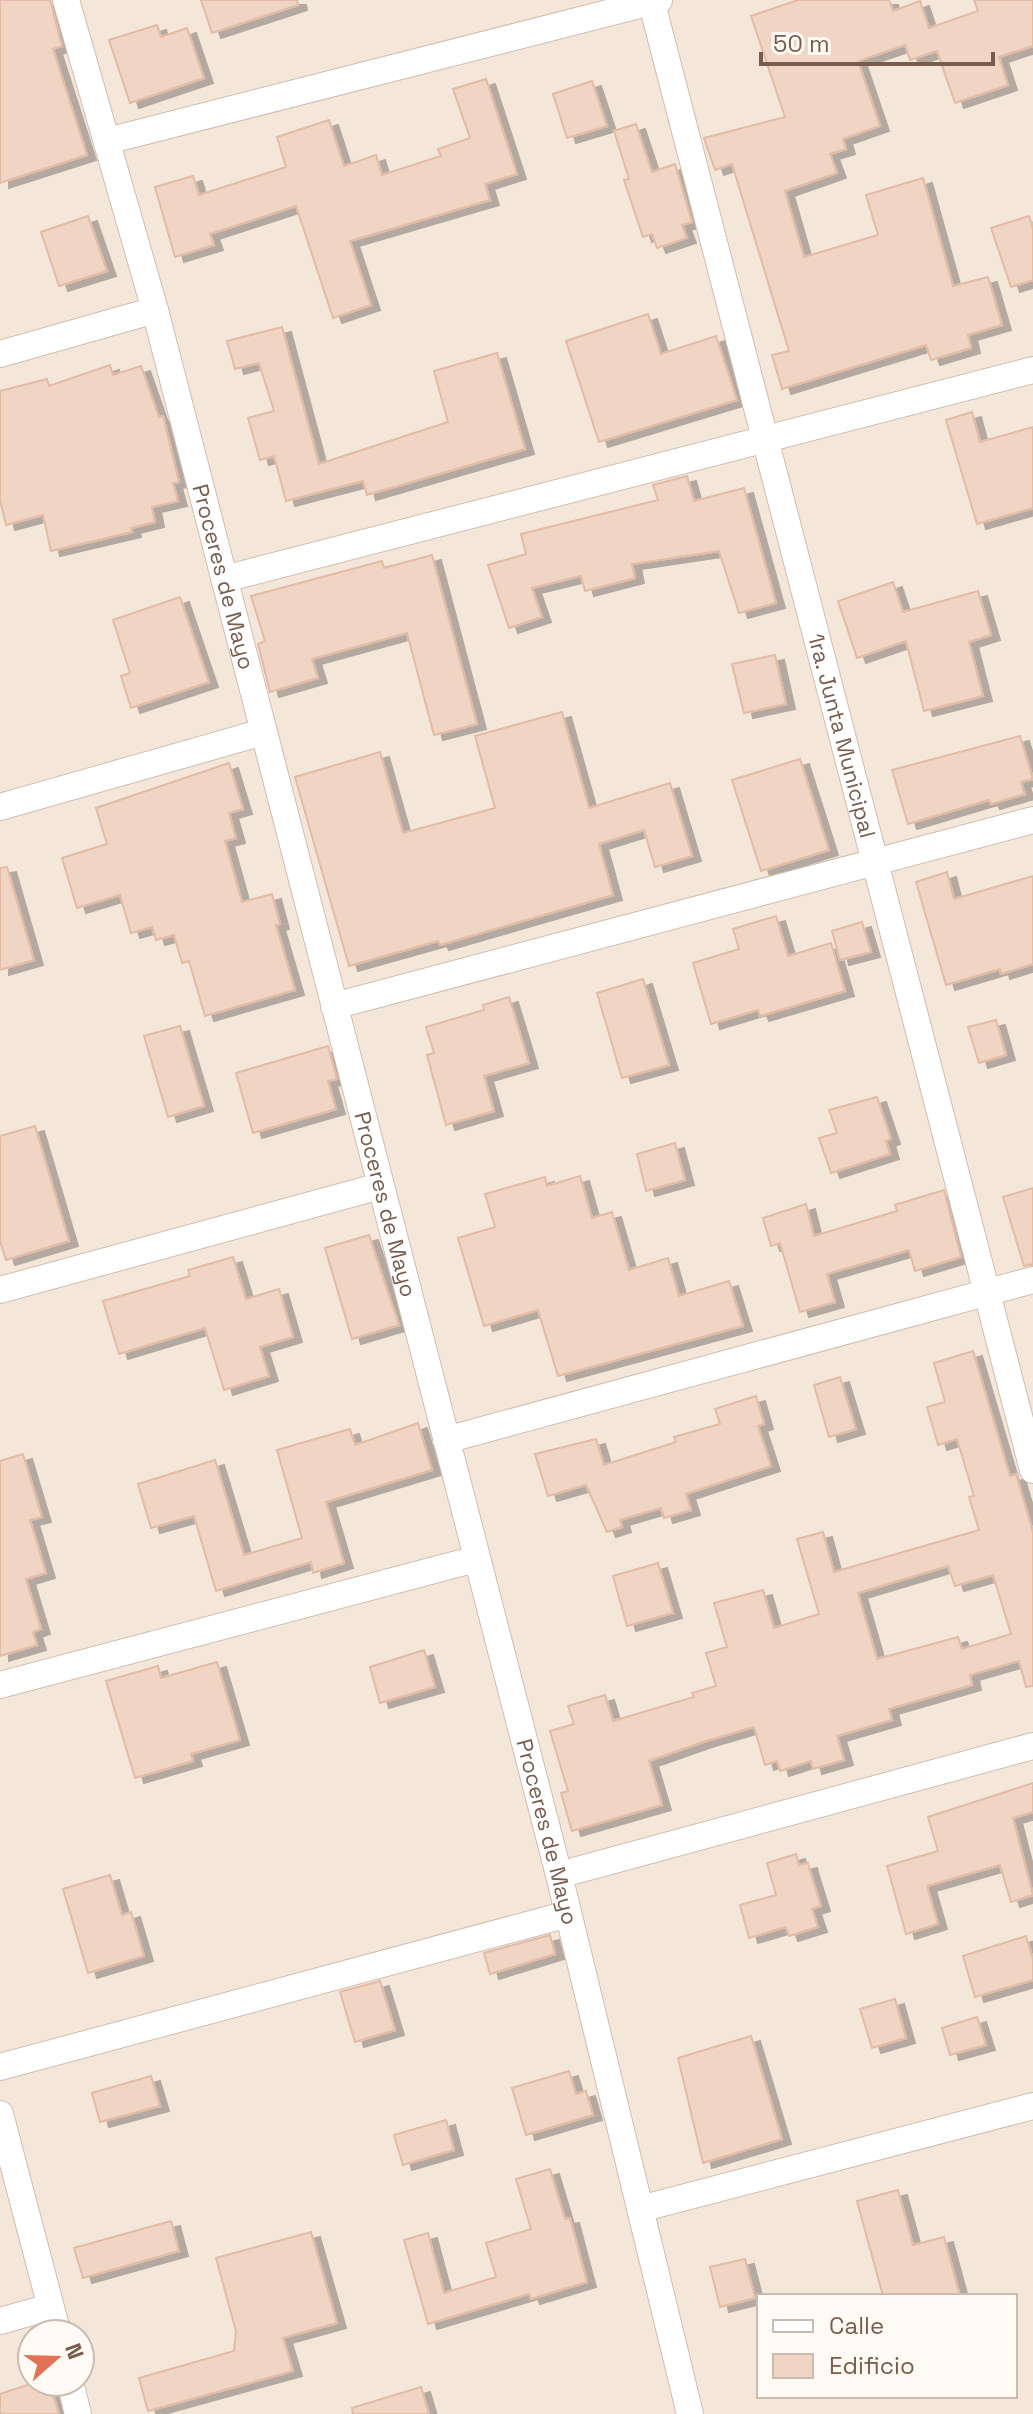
<svg xmlns="http://www.w3.org/2000/svg" width="1033" height="2414" font-family="'Space Grotesk',sans-serif">
	<defs>
		<filter id="shadow"><feDropShadow dx="9" dy="5" stdDeviation="0" flood-color="#0004"/></filter>
	</defs>
	<rect width="100%" height="100%" fill="#fcf5ec"/>
	<path fill="#f4e7da" fill-rule="evenodd" d="M 0,0 L 1033,0 L 1033,2414 L 0,2414 ZM 759,2296 L 1015,2296 L 1015,2396 L 759,2396 ZM 32,2334 L 80,2334 L 80,2382 L 32,2382 Z"/>
	<path fill="#f1d5c4" stroke="#e3bba5" stroke-width="2" fill-rule="evenodd" filter="url(#shadow)" d="M 0,0 L 50,0 L 62,46 L 53,49 L 87,155 L 0,183 Z
		M 201,0 L 297,0 L 298,5 L 212,33 Z
		M 798,0 L 889,0 L 893,11 L 920,1 L 929,28 L 978,11 L 974,0 L 1033,0 L 1033,46 L 999,57 L 1008,85 L 955,103 L 937,51 L 910,60 L 905,45 L 858,61 L 880,126 L 843,139 L 846,149 L 830,154 L 837,173 L 785,191 L 804,257 L 878,235 L 866,195 L 923,178 L 953,286 L 988,277 L 1002,325 L 968,335 L 971,348 L 931,360 L 926,345 L 782,389 L 772,355 L 789,351 L 732,164 L 715,170 L 704,138 L 785,117 L 751,16 Z
		M 157,25 L 161,37 L 187,28 L 204,78 L 130,103 L 109,40 Z
		M 486,79 L 517,174 L 485,184 L 490,200 L 350,241 L 371,305 L 333,318 L 296,206 L 210,234 L 214,245 L 175,257 L 155,187 L 193,176 L 199,195 L 286,167 L 277,137 L 329,120 L 344,166 L 376,155 L 382,175 L 441,156 L 438,149 L 470,138 L 453,89 Z
		M 592,81 L 607,126 L 567,138 L 553,94 Z
		M 636,124 L 652,172 L 675,164 L 692,222 L 682,225 L 687,238 L 657,248 L 652,234 L 643,237 L 624,180 L 629,179 L 614,131 Z
		M 88,216 L 107,271 L 59,286 L 41,232 Z
		M 1029,216 L 1033,229 L 1033,280 L 1011,287 L 991,228 Z
		M 648,314 L 661,354 L 716,336 L 737,400 L 599,442 L 566,341 Z
		M 282,327 L 319,464 L 448,422 L 434,371 L 497,353 L 525,449 L 367,495 L 363,481 L 286,501 L 274,456 L 260,460 L 248,418 L 274,411 L 259,363 L 235,369 L 227,341 Z
		M 110,365 L 113,375 L 141,366 L 159,417 L 163,416 L 179,482 L 173,483 L 178,501 L 152,507 L 155,522 L 131,528 L 132,532 L 51,551 L 43,515 L 6,525 L 0,500 L 0,391 L 47,379 L 49,386 Z
		M 972,412 L 980,442 L 1033,427 L 1033,508 L 977,524 L 946,420 Z
		M 687,476 L 694,501 L 744,488 L 776,603 L 739,613 L 719,551 L 632,564 L 635,578 L 585,591 L 581,576 L 532,588 L 542,617 L 509,628 L 488,565 L 526,554 L 521,534 L 658,500 L 653,485 Z
		M 432,555 L 477,724 L 434,735 L 407,633 L 312,659 L 318,678 L 270,692 L 258,644 L 265,641 L 251,596 L 382,561 L 384,568 Z
		M 893,582 L 903,612 L 978,591 L 991,635 L 969,642 L 983,696 L 924,711 L 906,641 L 857,658 L 838,601 Z
		M 180,597 L 209,682 L 131,708 L 121,676 L 130,673 L 113,620 Z
		M 775,655 L 786,704 L 744,713 L 732,664 Z
		M 562,712 L 589,808 L 670,783 L 692,856 L 655,867 L 644,830 L 599,844 L 613,895 L 440,945 L 438,941 L 349,966 L 295,777 L 380,752 L 403,833 L 495,808 L 475,736 Z
		M 1020,736 L 1033,779 L 1021,782 L 1025,794 L 991,804 L 989,800 L 908,824 L 892,770 Z
		M 800,759 L 829,850 L 761,871 L 732,780 Z
		M 229,763 L 243,809 L 229,813 L 236,838 L 225,841 L 242,902 L 272,894 L 280,924 L 276,925 L 295,990 L 205,1016 L 189,961 L 182,963 L 174,935 L 156,940 L 152,927 L 131,933 L 120,895 L 77,908 L 62,858 L 107,844 L 96,808 Z
		M 7,867 L 34,960 L 0,970 L 0,868 Z
		M 947,872 L 954,899 L 1033,876 L 1033,964 L 1001,974 L 1000,969 L 946,985 L 916,882 Z
		M 776,916 L 788,956 L 831,943 L 845,991 L 760,1016 L 758,1010 L 711,1024 L 693,963 L 739,949 L 733,929 Z
		M 862,922 L 871,952 L 840,960 L 832,931 Z
		M 643,979 L 669,1065 L 622,1078 L 597,993 Z
		M 509,997 L 529,1063 L 484,1076 L 494,1111 L 446,1125 L 427,1055 L 434,1053 L 426,1027 L 484,1010 L 483,1005 Z
		M 996,1020 L 1006,1055 L 979,1063 L 968,1027 Z
		M 180,1026 L 204,1106 L 168,1117 L 144,1036 Z
		M 328,1046 L 337,1079 L 328,1081 L 336,1109 L 253,1133 L 236,1073 Z
		M 877,1097 L 891,1139 L 886,1141 L 890,1154 L 831,1173 L 819,1138 L 837,1133 L 829,1110 Z
		M 35,1126 L 69,1241 L 6,1260 L 0,1241 L 0,1136 Z
		M 675,1143 L 685,1180 L 646,1191 L 637,1154 Z
		M 580,1176 L 592,1218 L 612,1212 L 629,1270 L 668,1258 L 679,1296 L 729,1281 L 743,1326 L 558,1376 L 538,1310 L 484,1326 L 458,1238 L 495,1227 L 485,1194 L 545,1177 L 547,1186 Z
		M 1033,1188 L 1033,1264 L 1024,1266 L 1003,1197 Z
		M 944,1190 L 961,1257 L 915,1271 L 909,1250 L 827,1274 L 835,1302 L 800,1312 L 780,1243 L 771,1246 L 763,1218 L 806,1204 L 814,1236 L 897,1211 L 895,1205 Z
		M 369,1235 L 399,1325 L 352,1339 L 325,1248 Z
		M 233,1257 L 246,1299 L 279,1289 L 293,1337 L 260,1347 L 269,1376 L 224,1390 L 205,1328 L 119,1354 L 103,1301 L 190,1276 L 188,1270 Z
		M 973,1351 L 1010,1476 L 1016,1474 L 1033,1532 L 1033,1686 L 1026,1687 L 1019,1661 L 970,1675 L 972,1685 L 889,1709 L 892,1720 L 837,1736 L 844,1760 L 813,1769 L 811,1761 L 780,1771 L 777,1761 L 765,1765 L 754,1727 L 703,1742 L 649,1761 L 662,1805 L 572,1831 L 561,1793 L 568,1791 L 550,1731 L 574,1724 L 568,1706 L 605,1695 L 613,1721 L 694,1697 L 692,1693 L 716,1686 L 706,1653 L 727,1647 L 714,1603 L 763,1590 L 774,1628 L 819,1614 L 797,1539 L 823,1532 L 834,1572 L 979,1530 L 969,1497 L 974,1496 L 957,1439 L 938,1445 L 927,1407 L 945,1402 L 934,1363 ZM 948,1566 L 955,1586 L 993,1575 L 1011,1634 L 962,1649 L 958,1637 L 877,1659 L 858,1593 Z
		M 840,1377 L 856,1429 L 829,1437 L 814,1385 Z
		M 756,1396 L 764,1424 L 758,1426 L 771,1466 L 686,1494 L 691,1510 L 664,1518 L 661,1508 L 620,1520 L 622,1527 L 607,1532 L 586,1485 L 548,1496 L 535,1454 L 596,1439 L 604,1465 L 676,1442 L 674,1437 L 720,1424 L 715,1409 Z
		M 418,1423 L 432,1470 L 326,1502 L 344,1563 L 313,1573 L 311,1562 L 216,1591 L 194,1516 L 151,1528 L 138,1484 L 215,1460 L 244,1555 L 302,1538 L 277,1450 L 350,1429 L 355,1445 Z
		M 23,1454 L 42,1517 L 30,1520 L 46,1573 L 26,1579 L 41,1629 L 33,1632 L 37,1645 L 0,1656 L 0,1461 Z
		M 658,1563 L 673,1613 L 627,1626 L 613,1576 Z
		M 424,1650 L 435,1687 L 380,1703 L 370,1667 Z
		M 217,1662 L 240,1740 L 191,1754 L 193,1761 L 135,1778 L 106,1681 L 158,1666 L 161,1678 Z
		M 1033,1783 L 1033,1812 L 1013,1818 L 1033,1895 L 1011,1902 L 1000,1865 L 927,1886 L 938,1924 L 906,1934 L 887,1866 L 938,1851 L 928,1817 Z
		M 796,1854 L 799,1865 L 808,1863 L 810,1871 L 821,1906 L 812,1909 L 818,1927 L 789,1936 L 786,1927 L 749,1938 L 740,1905 L 776,1895 L 767,1863 Z
		M 110,1875 L 122,1915 L 131,1912 L 144,1956 L 88,1973 L 63,1889 Z
		M 550,1935 L 555,1954 L 490,1974 L 484,1953 Z
		M 1026,1936 L 1033,1960 L 1033,1980 L 975,1997 L 963,1956 Z
		M 380,1981 L 395,2030 L 355,2042 L 340,1992 Z
		M 895,1999 L 906,2038 L 872,2048 L 860,2009 Z
		M 977,2017 L 986,2045 L 950,2055 L 942,2028 Z
		M 751,2036 L 782,2139 L 703,2163 L 678,2058 Z
		M 569,2071 L 576,2094 L 586,2091 L 593,2115 L 526,2135 L 512,2088 Z
		M 151,2076 L 160,2106 L 100,2122 L 92,2093 Z
		M 446,2120 L 454,2150 L 403,2165 L 394,2135 Z
		M 550,2169 L 565,2219 L 570,2218 L 587,2282 L 531,2299 L 529,2294 L 428,2324 L 404,2240 L 428,2233 L 444,2293 L 496,2277 L 486,2243 L 531,2229 L 516,2179 Z
		M 898,2190 L 913,2245 L 944,2237 L 960,2296 L 883,2296 L 857,2201 Z
		M 171,2221 L 179,2251 L 83,2278 L 74,2248 Z
		M 311,2232 L 337,2323 L 283,2338 L 293,2371 L 148,2411 L 139,2378 L 234,2351 L 236,2331 L 216,2258 Z
		M 745,2259 L 755,2298 L 720,2307 L 710,2267 Z
		M 36,2382 L 49,2382 L 59,2414 L 0,2414 L 0,2394 Z
		M 421,2387 L 429,2414 L 353,2414 L 352,2408 Z"/>
	<g fill="none" stroke-linecap="round" stroke-linejoin="round">
		<defs>
			<g id="minor">
				<path id="s1" d="M 66,0 L 155,310 L 559,1875 L 690,2414"/>
				<path id="s2" d="M 651,0 L 1033,1470"/>
				<path d="M 107,141 L 659,0"/>
				<path d="M 0,354 L 155,310"/>
				<path d="M 224,579 L 1033,370"/>
				<path d="M 0,807 L 263,732"/>
				<path d="M 334,1006 L 1033,820"/>
				<path d="M 0,1290 L 380,1186"/>
				<path d="M 446,1440 L 1033,1280"/>
				<path d="M 0,1685 L 476,1559"/>
				<path d="M 559,1875 L 1033,1746"/>
				<path d="M 0,2067 L 568,1914"/>
				<path d="M 0,2114 L 58,2334"/>
				<path d="M 640,2209 L 1033,2106"/>
				<path d="M 0,2321 L 50,2307"/>
				<path d="M 70,2382 L 78,2414"/>
			</g>
		</defs>
		<use href="#minor" stroke="#cfbeb0" stroke-width="28"/>
		<use href="#minor" stroke="#fff" stroke-width="26"/>
	</g>
	<g text-anchor="middle" dominant-baseline="central" stroke-width="6" stroke-linejoin="round" paint-order="stroke">
		<g font-size="22" fill="#785c4e" stroke="#fffaf3">
			<text stroke="none"><textPath href="#s1" startOffset="598">Proceres de Mayo</textPath></text>
			<text stroke="none"><textPath href="#s2" startOffset="760">1ra. Junta Municipal</textPath></text>
			<text stroke="none"><textPath href="#s1" startOffset="1246">Proceres de Mayo</textPath></text>
			<text stroke="none"><textPath href="#s1" startOffset="1894">Proceres de Mayo</textPath></text>
		</g>
	</g>
	<rect x="757" y="2294" width="260" height="104" fill="#fffaf3" stroke="#c9bbb1" stroke-width="2"/>
	<rect x="773" y="2320" width="40" height="12" fill="#ffffff" stroke="#c9bbb1" stroke-width="2"/>
	<text x="829" y="2334" font-size="24" fill="#785c4e">Calle</text>
	<rect x="773" y="2354" width="40" height="24" fill="#f1d5c4" stroke="#c9bbb1" stroke-width="2"/>
	<text x="829" y="2374" font-size="24" fill="#785c4e">Edificio</text>
	<g transform="translate(56 2358) rotate(70)"><circle r="38" fill="#fffaf3" stroke="#c9bbb1" stroke-width="2"/>
	<path d="M0-6L14 30L0 20L-14 30Z" fill="#e17256"/>
	<text y="-12" font-size="22" font-weight="bold" text-anchor="middle" fill="#785c4e">N</text>
	</g>
	<path d="M761 52v12h232v-12" fill="none" stroke="#785c4e" stroke-width="4"/>
	<text x="773" y="52" font-size="24" fill="#785c4e" stroke="#fffaf3" stroke-width="6" paint-order="stroke">50 m</text>
</svg>
